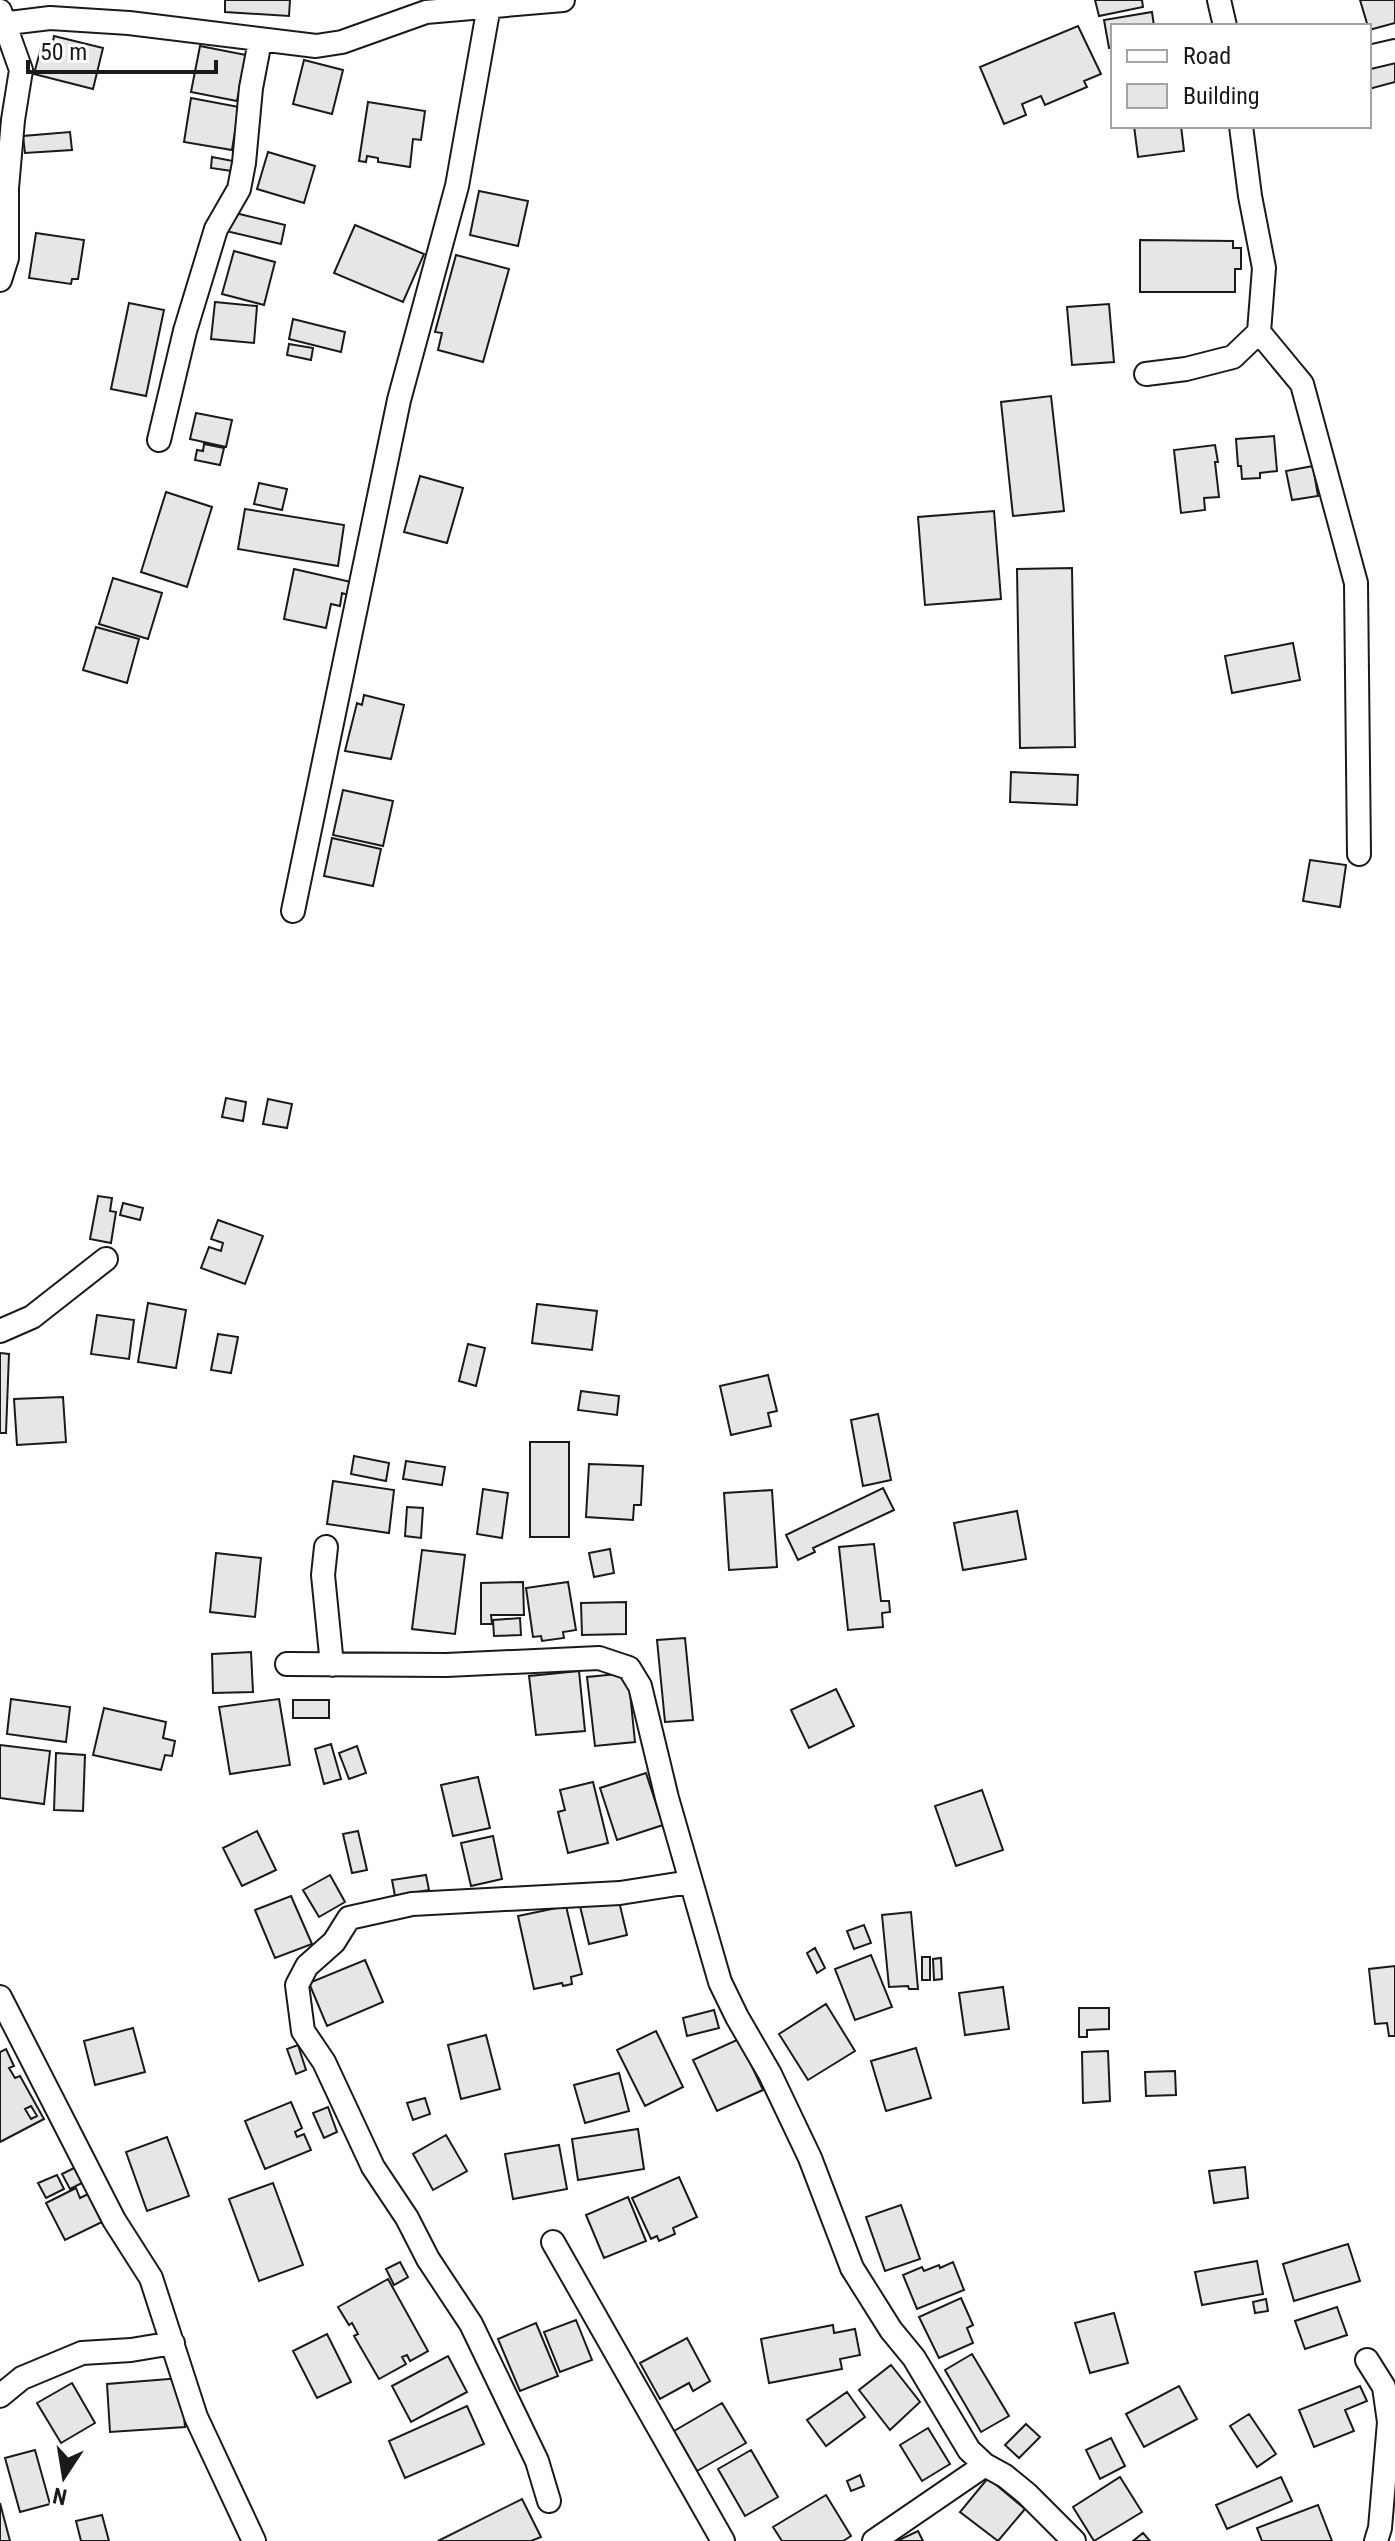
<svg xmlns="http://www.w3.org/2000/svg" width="1395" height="2541" font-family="'Roboto Condensed',sans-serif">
	<rect width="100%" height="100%" fill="#fff"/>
	<path fill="#e6e6e6" stroke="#1a1a1a" stroke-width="2" fill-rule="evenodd" d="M 225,0 L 290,0 L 289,16 L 225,12 Z
		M 1095,0 L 1142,0 L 1143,7 L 1099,16 Z
		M 1360,0 L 1395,0 L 1395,23 L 1369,30 Z
		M 1152,12 L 1154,26 L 1113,26 L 1113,47 L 1109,48 L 1104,20 Z
		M 1078,26 L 1101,74 L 1084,81 L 1087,87 L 1045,105 L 1041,96 L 1022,104 L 1026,115 L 1004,124 L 980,67 Z
		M 54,36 L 103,48 L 93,89 L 34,74 L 42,44 L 52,46 Z
		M 200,46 L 246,55 L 237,101 L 191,92 Z
		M 1395,56 L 1395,82 L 1369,89 L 1369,63 Z
		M 304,60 L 343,70 L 332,114 L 293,104 Z
		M 191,98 L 239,107 L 232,150 L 184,142 Z
		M 368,102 L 425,111 L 421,140 L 413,139 L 410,167 L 378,162 L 378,158 L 367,156 L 366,162 L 359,161 Z
		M 1134,126 L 1181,126 L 1184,151 L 1138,157 Z
		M 70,132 L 72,150 L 25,153 L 23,136 Z
		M 268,152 L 315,166 L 304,203 L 257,189 Z
		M 212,157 L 233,161 L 232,171 L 211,168 Z
		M 479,191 L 528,201 L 518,246 L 470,235 Z
		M 231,212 L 285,225 L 281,244 L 226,231 Z
		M 355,225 L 424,254 L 403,302 L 334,273 Z
		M 36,233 L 84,240 L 78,279 L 72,279 L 71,284 L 29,278 Z
		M 1140,240 L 1233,241 L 1233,248 L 1241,248 L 1241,269 L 1235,269 L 1235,292 L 1140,292 Z
		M 234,251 L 275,262 L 264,305 L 222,294 Z
		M 456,255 L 509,269 L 483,362 L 438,350 L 442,333 L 435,332 Z
		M 215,302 L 257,306 L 254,343 L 211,339 Z
		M 129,303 L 164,310 L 146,396 L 111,389 Z
		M 1109,304 L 1114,362 L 1072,365 L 1067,307 Z
		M 293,319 L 345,332 L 341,352 L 289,339 Z
		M 289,344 L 313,348 L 311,360 L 287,355 Z
		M 1051,396 L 1064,511 L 1013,516 L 1001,402 Z
		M 196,413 L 232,420 L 226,447 L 190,439 Z
		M 1274,436 L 1277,471 L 1260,473 L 1260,478 L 1242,479 L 1241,466 L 1238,466 L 1236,439 Z
		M 204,444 L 224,448 L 220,465 L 195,460 L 197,450 L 203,451 Z
		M 1215,445 L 1218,462 L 1215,462 L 1219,497 L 1204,498 L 1205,510 L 1181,513 L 1174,450 Z
		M 1313,466 L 1318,496 L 1292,500 L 1286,471 Z
		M 420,476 L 463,488 L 447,543 L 404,532 Z
		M 259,483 L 287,489 L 282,510 L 254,504 Z
		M 166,492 L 212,507 L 187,587 L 141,572 Z
		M 245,509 L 344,525 L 338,566 L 238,549 Z
		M 994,511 L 1001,599 L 925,605 L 918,517 Z
		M 1072,568 L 1075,747 L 1020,748 L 1017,569 Z
		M 294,569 L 351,582 L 348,595 L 342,593 L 340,606 L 331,604 L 326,628 L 284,619 Z
		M 113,578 L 162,593 L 148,639 L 99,624 Z
		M 96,627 L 139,639 L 127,683 L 83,670 Z
		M 1293,643 L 1300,680 L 1232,693 L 1225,656 Z
		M 364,695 L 404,705 L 391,759 L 345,751 L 357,703 L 362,705 Z
		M 1011,772 L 1078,775 L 1077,805 L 1010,802 Z
		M 343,790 L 393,801 L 383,846 L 333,835 Z
		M 332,838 L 381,849 L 373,886 L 324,876 Z
		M 1310,860 L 1346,865 L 1340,907 L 1303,901 Z
		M 226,1098 L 246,1102 L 243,1121 L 222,1117 Z
		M 268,1099 L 292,1104 L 287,1128 L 263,1124 Z
		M 98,1196 L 112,1198 L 110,1211 L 116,1212 L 111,1243 L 90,1239 Z
		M 123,1203 L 143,1208 L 140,1220 L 120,1215 Z
		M 218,1220 L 263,1236 L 245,1284 L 201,1268 L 209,1247 L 221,1251 L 223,1243 L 211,1239 Z
		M 148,1303 L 186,1310 L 176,1368 L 138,1362 Z
		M 537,1304 L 597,1311 L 592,1350 L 532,1343 Z
		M 97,1315 L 134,1320 L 129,1359 L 91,1354 Z
		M 218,1334 L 238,1337 L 231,1373 L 211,1370 Z
		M 468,1344 L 485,1348 L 476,1386 L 459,1381 Z
		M 0,1353 L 9,1354 L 6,1433 L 0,1433 Z
		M 768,1375 L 777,1411 L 768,1413 L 771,1426 L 731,1435 L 720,1386 Z
		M 581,1391 L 619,1396 L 617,1415 L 578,1410 Z
		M 63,1397 L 66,1442 L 17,1445 L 14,1399 Z
		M 878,1414 L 891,1480 L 863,1486 L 851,1420 Z
		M 530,1442 L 569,1442 L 569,1537 L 530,1537 Z
		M 354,1456 L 389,1463 L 386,1481 L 351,1474 Z
		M 406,1461 L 445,1467 L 442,1485 L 403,1479 Z
		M 589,1464 L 643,1466 L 641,1505 L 634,1505 L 633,1520 L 586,1517 Z
		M 333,1481 L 394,1490 L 389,1533 L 327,1524 Z
		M 883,1488 L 894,1510 L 813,1548 L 815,1552 L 798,1560 L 786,1535 Z
		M 483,1489 L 508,1493 L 502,1538 L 477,1534 Z
		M 772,1490 L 777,1567 L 729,1570 L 724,1493 Z
		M 407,1507 L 423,1508 L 421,1538 L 405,1536 Z
		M 1017,1511 L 1026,1559 L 963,1570 L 954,1523 Z
		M 874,1544 L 881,1601 L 889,1601 L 890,1612 L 882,1613 L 883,1627 L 848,1630 L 839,1547 Z
		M 610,1549 L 614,1573 L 594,1577 L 589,1553 Z
		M 422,1550 L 465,1555 L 455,1634 L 412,1629 Z
		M 216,1553 L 261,1558 L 255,1617 L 210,1612 Z
		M 523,1582 L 524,1615 L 491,1615 L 492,1624 L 481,1624 L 481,1583 Z
		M 568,1582 L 576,1630 L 563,1632 L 564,1638 L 542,1641 L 541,1636 L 533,1637 L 526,1588 Z
		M 626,1602 L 626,1634 L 582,1635 L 581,1603 Z
		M 520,1618 L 521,1635 L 494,1636 L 493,1620 Z
		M 685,1638 L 693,1720 L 665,1722 L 657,1640 Z
		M 251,1652 L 253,1692 L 213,1693 L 212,1654 Z
		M 579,1671 L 585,1731 L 536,1735 L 529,1676 Z
		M 628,1673 L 635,1742 L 595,1746 L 587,1677 Z
		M 836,1689 L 854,1726 L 809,1748 L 791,1710 Z
		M 11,1699 L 70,1707 L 66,1742 L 7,1734 Z
		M 279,1699 L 290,1765 L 230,1774 L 219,1707 Z
		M 293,1700 L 329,1700 L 329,1718 L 293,1718 Z
		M 104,1708 L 166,1722 L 163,1738 L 175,1741 L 172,1756 L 165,1755 L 161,1770 L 93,1755 Z
		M 331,1744 L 341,1779 L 324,1784 L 315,1749 Z
		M 0,1745 L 50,1751 L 44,1804 L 0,1798 Z
		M 357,1746 L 366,1773 L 349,1779 L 339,1753 Z
		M 56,1753 L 85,1755 L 83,1811 L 54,1810 Z
		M 646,1773 L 663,1825 L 617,1840 L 600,1788 Z
		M 478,1777 L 490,1828 L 453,1836 L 441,1785 Z
		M 593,1782 L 608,1843 L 568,1853 L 558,1812 L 565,1810 L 560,1790 Z
		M 982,1790 L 1003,1850 L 956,1866 L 935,1806 Z
		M 257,1831 L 276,1870 L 242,1886 L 223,1848 Z
		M 358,1831 L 367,1870 L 352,1873 L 343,1834 Z
		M 493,1836 L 502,1879 L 471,1886 L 461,1843 Z
		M 330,1875 L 345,1902 L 319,1917 L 303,1890 Z
		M 426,1875 L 429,1890 L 395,1896 L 392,1880 Z
		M 291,1896 L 312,1944 L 275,1958 L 255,1910 Z
		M 618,1897 L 627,1935 L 589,1944 L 580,1906 Z
		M 566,1906 L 582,1974 L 571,1977 L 572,1984 L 563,1986 L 562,1983 L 534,1989 L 518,1916 Z
		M 911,1912 L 918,1989 L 909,1989 L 908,1986 L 889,1987 L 882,1915 Z
		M 864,1925 L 871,1943 L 854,1949 L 847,1931 Z
		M 815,1948 L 825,1968 L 817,1973 L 807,1953 Z
		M 871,1955 L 892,2007 L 855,2020 L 835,1969 Z
		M 922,1957 L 930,1957 L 930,1980 L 922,1980 Z
		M 941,1958 L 942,1979 L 934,1980 L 933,1959 Z
		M 365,1960 L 383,2002 L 327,2026 L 309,1983 Z
		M 1395,1966 L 1395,2036 L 1389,2036 L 1387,2023 L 1375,2024 L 1369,1969 Z
		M 1003,1987 L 1009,2029 L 965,2035 L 959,1993 Z
		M 826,2004 L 855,2051 L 808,2080 L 779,2034 Z
		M 1079,2008 L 1109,2008 L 1109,2029 L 1087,2030 L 1087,2037 L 1079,2037 Z
		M 714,2010 L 719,2028 L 687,2036 L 683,2018 Z
		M 133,2028 L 145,2072 L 95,2085 L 84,2041 Z
		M 656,2031 L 683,2087 L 645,2106 L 617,2050 Z
		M 486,2035 L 500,2089 L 461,2099 L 448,2045 Z
		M 739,2039 L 763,2090 L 717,2111 L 693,2060 Z
		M 298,2045 L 306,2070 L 296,2074 L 287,2049 Z
		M 916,2048 L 931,2098 L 886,2111 L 871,2061 Z
		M 6,2049 L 14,2066 L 9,2068 L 15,2078 L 20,2076 L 44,2119 L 0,2142 L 0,2052 ZM 31,2106 L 37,2116 L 31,2119 L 25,2109 Z
		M 1108,2051 L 1110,2101 L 1083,2103 L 1082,2052 Z
		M 1175,2071 L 1176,2095 L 1146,2096 L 1145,2072 Z
		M 619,2073 L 629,2111 L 585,2123 L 574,2085 Z
		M 425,2098 L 430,2114 L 413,2120 L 407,2103 Z
		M 291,2102 L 302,2128 L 295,2132 L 297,2137 L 304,2134 L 311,2150 L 265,2169 L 245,2121 Z
		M 328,2107 L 337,2132 L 324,2138 L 313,2113 Z
		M 638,2129 L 644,2169 L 578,2180 L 572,2139 Z
		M 446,2135 L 467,2171 L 433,2190 L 413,2154 Z
		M 167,2137 L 189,2196 L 147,2211 L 126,2152 Z
		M 559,2145 L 567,2189 L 513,2199 L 505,2154 Z
		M 82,2164 L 90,2179 L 70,2189 L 62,2174 Z
		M 1245,2167 L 1248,2198 L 1214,2203 L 1209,2171 Z
		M 57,2175 L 64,2189 L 46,2198 L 38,2183 Z
		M 679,2177 L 697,2217 L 673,2228 L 675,2234 L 659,2241 L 657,2236 L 651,2239 L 632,2198 Z
		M 273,2183 L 303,2265 L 259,2281 L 229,2199 Z
		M 76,2188 L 80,2198 L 88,2194 L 102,2222 L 65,2240 L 46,2203 Z
		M 628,2197 L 646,2241 L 604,2258 L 586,2215 Z
		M 901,2205 L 920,2259 L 885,2271 L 866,2217 Z
		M 1348,2244 L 1360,2281 L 1294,2301 L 1283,2264 Z
		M 1257,2261 L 1263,2294 L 1202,2305 L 1195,2272 Z
		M 400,2262 L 408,2277 L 394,2285 L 386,2269 Z
		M 953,2262 L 964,2290 L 917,2309 L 903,2275 L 922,2267 L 924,2271 L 939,2265 L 940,2268 Z
		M 388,2279 L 428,2351 L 410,2361 L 407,2355 L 402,2357 L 406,2364 L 379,2379 L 354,2336 L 358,2334 L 352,2323 L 349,2325 L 338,2307 Z
		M 961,2298 L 973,2325 L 967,2328 L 973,2343 L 939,2358 L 919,2317 Z
		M 1266,2299 L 1268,2311 L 1255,2313 L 1253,2302 Z
		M 1337,2307 L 1347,2335 L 1305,2349 L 1295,2321 Z
		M 1114,2313 L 1128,2363 L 1090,2373 L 1075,2323 Z
		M 576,2320 L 592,2360 L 560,2372 L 544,2332 Z
		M 536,2323 L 558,2376 L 520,2391 L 498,2339 Z
		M 833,2325 L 834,2333 L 855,2329 L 860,2355 L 840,2359 L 842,2369 L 769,2383 L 761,2339 Z
		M 327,2334 L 351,2382 L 317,2398 L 293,2351 Z
		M 687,2338 L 710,2381 L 693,2391 L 689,2383 L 660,2399 L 640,2363 Z
		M 972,2354 L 1009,2416 L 981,2432 L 945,2370 Z
		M 448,2356 L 467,2392 L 411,2422 L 392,2386 Z
		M 891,2365 L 920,2402 L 890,2430 L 859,2390 Z
		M 181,2378 L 185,2427 L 110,2432 L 107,2384 Z
		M 72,2383 L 95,2423 L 61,2443 L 37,2403 Z
		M 1179,2386 L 1197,2419 L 1144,2447 L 1126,2414 Z
		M 1360,2386 L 1367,2401 L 1345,2410 L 1354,2431 L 1314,2447 L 1299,2410 Z
		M 847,2392 L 865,2417 L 826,2446 L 807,2420 Z
		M 722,2403 L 746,2443 L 697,2471 L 674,2431 Z
		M 467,2406 L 484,2444 L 405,2478 L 389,2441 Z
		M 1249,2414 L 1276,2454 L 1257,2467 L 1230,2426 Z
		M 1026,2424 L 1040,2437 L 1019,2458 L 1005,2445 Z
		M 928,2428 L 950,2464 L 922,2481 L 900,2445 Z
		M 1111,2438 L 1125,2466 L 1100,2479 L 1086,2450 Z
		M 35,2450 L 50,2504 L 20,2512 L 5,2458 Z
		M 751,2450 L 778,2497 L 745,2516 L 718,2469 Z
		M 860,2475 L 864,2486 L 851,2491 L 847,2481 Z
		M 1120,2477 L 1142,2512 L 1094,2541 L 1073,2507 Z
		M 1281,2477 L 1292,2501 L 1227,2529 L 1216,2505 Z
		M 988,2478 L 1025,2509 L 998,2541 L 960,2512 Z
		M 826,2495 L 851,2536 L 843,2541 L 782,2541 L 773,2527 Z
		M 522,2499 L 541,2537 L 531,2541 L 438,2541 Z
		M 0,2503 L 10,2541 L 0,2541 Z
		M 1318,2505 L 1332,2541 L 1262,2541 L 1257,2528 Z
		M 102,2515 L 109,2541 L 81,2541 L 76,2521 Z
		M 918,2531 L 923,2541 L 897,2541 Z
		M 1143,2533 L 1150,2541 L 1133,2541 Z"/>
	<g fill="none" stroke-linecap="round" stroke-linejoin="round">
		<defs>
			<path id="street" d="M 1219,0 L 1225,26
				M 0,24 L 50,18 L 129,23 L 316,46 L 342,42 L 426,12 L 563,0
				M 1369,57 L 1395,51
				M 0,280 L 7,258 L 7,188 L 13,120 L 21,70 L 0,11
				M 1259,332 L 1302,384 L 1356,583 L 1359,854
				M 1146,374 L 1186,369 L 1233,357 L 1259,332 L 1264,268 L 1250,196 L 1241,126
				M 159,440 L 185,331 L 216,229 L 239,189 L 244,163 L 251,88 L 260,41
				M 293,911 L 399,400 L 457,186 L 489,6
				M 0,1331 L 32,1317 L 106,1259
				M 326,1547 L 323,1575 L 332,1665
				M 287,1664 L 446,1665 L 599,1658 L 629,1668 L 640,1686 L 667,1798 L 720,1982 L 737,2017 L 770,2074 L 810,2158 L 852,2268 L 891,2330 L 914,2358 L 969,2450 L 985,2465 L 1005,2476 L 1027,2494 L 1074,2541
				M 0,1997 L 114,2220 L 151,2278 L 196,2417 L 254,2541
				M 553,2242 L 723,2541
				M 1367,2360 L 1384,2387 L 1389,2422 L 1380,2528 L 1376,2541
				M 0,2396 L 22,2378 L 82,2353 L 131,2350 L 173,2343
				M 549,2501 L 537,2461 L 471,2324 L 428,2259 L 407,2218 L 373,2167 L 324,2062 L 303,2031 L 297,1985 L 307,1966 L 334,1942 L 349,1918 L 412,1904 L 620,1893 L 690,1882
				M 874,2541 L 985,2465"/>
		</defs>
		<use href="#street" stroke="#1a1a1a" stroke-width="26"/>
		<use href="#street" stroke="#fff" stroke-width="22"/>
	</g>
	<rect x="1111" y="24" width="260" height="104" fill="#ffffff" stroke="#a3a3a3" stroke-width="2"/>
	<rect x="1127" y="50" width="40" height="12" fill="#ffffff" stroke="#a3a3a3" stroke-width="2"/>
	<text x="1183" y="64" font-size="24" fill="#1a1a1a">Road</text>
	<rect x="1127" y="84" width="40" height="24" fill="#e6e6e6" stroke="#a3a3a3" stroke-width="2"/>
	<text x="1183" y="104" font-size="24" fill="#1a1a1a">Building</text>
	<g transform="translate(64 2477) rotate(192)" stroke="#ffffff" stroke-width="6" paint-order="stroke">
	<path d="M0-6L14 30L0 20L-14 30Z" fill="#1a1a1a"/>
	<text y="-12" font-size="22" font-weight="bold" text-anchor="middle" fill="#1a1a1a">N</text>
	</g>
	<path d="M28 60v12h188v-12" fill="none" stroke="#1a1a1a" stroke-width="4"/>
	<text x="40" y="60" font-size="24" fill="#1a1a1a" stroke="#ffffff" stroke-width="6" paint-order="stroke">50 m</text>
</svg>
